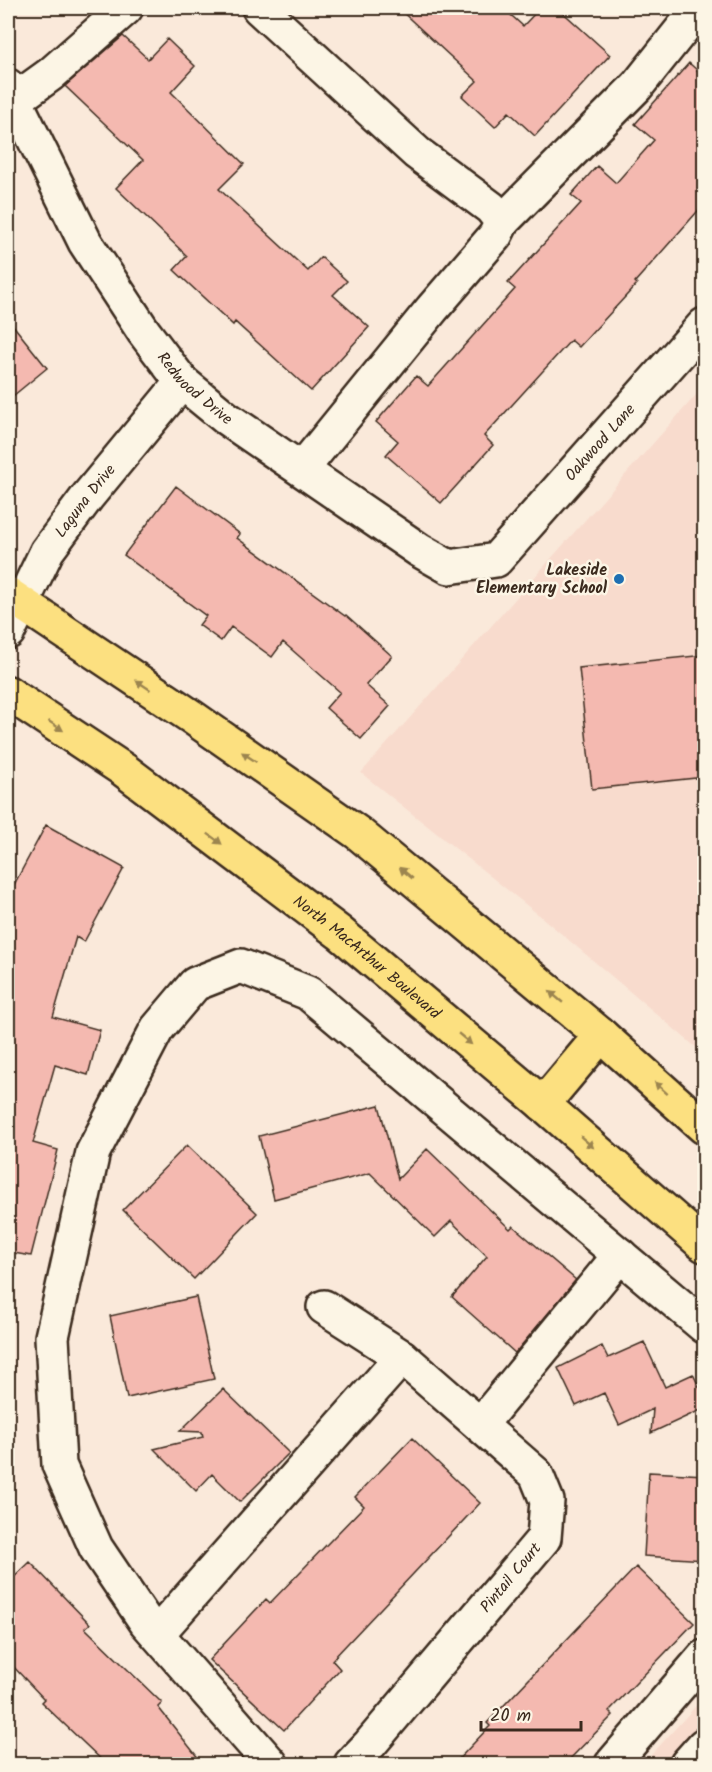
<svg xmlns="http://www.w3.org/2000/svg" width="712" height="1772" font-family="Kalam,sans-serif">
	<rect width="100%" height="100%" fill="#fae9da"/>
	<filter id="ink" filterUnits="userSpaceOnUse"><feTurbulence type="fractalNoise" baseFrequency=".0167" numOctaves="2"/><feDisplacementMap in="SourceGraphic" scale="12" xChannelSelector="R" yChannelSelector="G"/><feConvolveMatrix kernelMatrix="1 2 1 2 8 2 1 2 1" color-interpolation-filters="sRGB"/></filter>
	<g filter="url(#ink)">
		<path fill="#f8dbcd" d="M 704,386 L 704,1054 L 539,915 L 361,773 Z
			M 704,1697 L 704,1764 L 643,1764 Z"/>
		<path fill="#f4b9b0" stroke="#3b2a1e" stroke-width="1.5" d="M 398,8 L 503,8 L 523,26 L 540,8 L 558,8 L 610,55 L 535,136 L 509,112 L 495,127 L 462,96 L 477,81 Z
			M 123,36 L 148,59 L 167,39 L 195,66 L 171,92 L 244,164 L 219,189 L 308,271 L 321,257 L 347,281 L 333,295 L 369,327 L 311,391 L 235,322 L 233,325 L 174,270 L 187,256 L 116,188 L 143,160 L 65,86 Z
			M 689,63 L 705,77 L 705,203 L 635,282 L 637,284 L 579,347 L 571,340 L 484,436 L 493,445 L 441,503 L 386,455 L 398,441 L 376,422 L 416,376 L 428,386 L 515,289 L 508,283 L 581,203 L 571,195 L 597,166 L 616,183 L 654,140 L 635,124 Z
			M 8,319 L 47,368 L 8,400 Z
			M 176,486 L 240,534 L 237,538 L 345,616 L 346,615 L 392,656 L 366,685 L 390,706 L 361,739 L 326,708 L 340,692 L 283,642 L 272,657 L 231,627 L 221,641 L 199,625 L 206,616 L 124,555 Z
			M 705,655 L 705,777 L 592,789 L 579,668 Z
			M 46,825 L 124,868 L 84,942 L 76,937 L 53,1017 L 100,1030 L 88,1075 L 55,1065 L 33,1143 L 58,1150 L 31,1256 L 8,1252 L 8,896 Z
			M 379,1105 L 398,1179 L 427,1149 L 510,1229 L 513,1226 L 576,1280 L 515,1353 L 452,1297 L 487,1256 L 451,1221 L 435,1237 L 370,1173 L 274,1199 L 259,1136 Z
			M 187,1145 L 257,1213 L 194,1279 L 123,1210 Z
			M 196,1297 L 214,1379 L 127,1398 L 110,1316 Z
			M 644,1342 L 665,1387 L 693,1374 L 705,1399 L 705,1408 L 651,1433 L 653,1409 L 619,1425 L 604,1393 L 576,1406 L 558,1368 L 602,1346 L 608,1358 Z
			M 223,1389 L 289,1453 L 240,1502 L 212,1474 L 196,1491 L 154,1449 L 203,1437 L 202,1432 L 180,1431 Z
			M 412,1438 L 480,1503 L 332,1660 L 340,1669 L 284,1730 L 209,1660 L 266,1599 L 270,1603 L 364,1506 L 355,1497 Z
			M 649,1472 L 705,1475 L 705,1560 L 644,1556 Z
			M 30,1562 L 90,1624 L 85,1628 L 162,1703 L 158,1707 L 203,1764 L 106,1764 L 41,1702 L 44,1699 L 8,1661 L 8,1583 Z
			M 636,1567 L 694,1623 L 609,1711 L 613,1715 L 565,1764 L 454,1764 L 490,1726 L 487,1723 Z"/>
		<g fill="none" stroke-linecap="round" stroke-linejoin="round">
			<defs>
				<g id="minor">
					<path d="M 259,8 L 417,153 L 491,208 L 502,222 L 495,236 L 432,309 L 302,469"/>
					<path id="s1" d="M 8,86 L 85,242 L 144,332 L 182,382 L 226,418 L 419,550 L 449,567 L 496,560 L 704,325"/>
					<path d="M 15,100 L 51,74 L 126,8"/>
					<path d="M 502,222 L 637,86 L 699,8"/>
					<path id="s2" d="M 8,632 L 47,551 L 88,496 L 182,382"/>
					<path d="M 324,1307 L 402,1357 L 536,1474 L 547,1501 L 544,1538 L 370,1744 L 351,1764"/>
					<path d="M 480,1425 L 620,1255"/>
					<path d="M 157,1634 L 402,1357"/>
					<path d="M 271,1764 L 146,1622 L 96,1548 L 59,1465 L 52,1337 L 93,1152 L 157,1029 L 195,984 L 241,966 L 308,993 L 704,1326"/>
					<path d="M 612,1764 L 704,1657"/>
					<path d="M 687,1764 L 704,1745"/>
				</g>
				<g id="major">
					<path d="M 8,594 L 192,717 L 358,833 L 601,1035 L 704,1127"/>
					<path id="s3" d="M 8,693 L 124,770 L 340,933 L 543,1104 L 704,1245"/>
					<path d="M 543,1104 L 601,1035"/>
				</g>
			</defs>
			<use href="#minor" stroke="#3b2a1e" stroke-width="38"/>
			<use href="#major" stroke="#3b2a1e" stroke-width="38"/>
			<use href="#minor" stroke="#fcf5e5" stroke-width="33"/>
			<use href="#major" stroke="#fce080" stroke-width="33"/>
		</g>
		<defs><path id="oneway-solid" d="M-6-.8H1V-3.2L6.5 0L1 3.2V.8H-6Z" transform="scale(1.5)"/></defs>
		<g fill="#9c854f">
			<use href="#oneway-solid" transform="translate(143 685) rotate(-146)"/>
			<use href="#oneway-solid" transform="translate(56 726) rotate(33)"/>
			<use href="#oneway-solid" transform="translate(249 757) rotate(-146)"/>
			<use href="#oneway-solid" transform="translate(215 839) rotate(37)"/>
			<use href="#oneway-solid" transform="translate(406 873) rotate(-140)"/>
			<use href="#oneway-solid" transform="translate(556 997) rotate(-140)"/>
			<use href="#oneway-solid" transform="translate(465 1039) rotate(40)"/>
			<use href="#oneway-solid" transform="translate(661 1088) rotate(-138)"/>
			<use href="#oneway-solid" transform="translate(587 1142) rotate(41)"/>
		</g>
	</g>
	<circle fill="#1f6fb2" stroke="#fcf5e5" stroke-width="2" cx="619" cy="579" r="6"/>
	<g text-anchor="middle" dominant-baseline="central" stroke-width="5" stroke-linejoin="round" paint-order="stroke">
		<g font-size="16" fill="#3b2a1e" stroke="#fcf5e5">
			<text stroke="none"><textPath href="#s1" startOffset="358">Redwood Drive</textPath></text>
			<text stroke="none"><textPath href="#s1" startOffset="874">Oakwood Lane</textPath></text>
			<text stroke="none"><textPath href="#s2" startOffset="153">Laguna Drive</textPath></text>
			<text stroke="none"><textPath href="#s3" startOffset="446">North MacArthur Boulevard</textPath></text>
			<text transform="translate(511 1578) rotate(-50)">Pintail Court</text>
		</g>
		<g font-size="16" font-weight="bold" fill="#3b2a1e" stroke="#fcf5e5" text-anchor="end">
			<text x="607" y="570">Lakeside<tspan x="607" dy="18">Elementary School</tspan></text>
		</g>
	</g>
	<rect width="712" height="1772" fill="none" stroke="#fcf5e5" stroke-width="30"/>
	<rect x="15" y="15" width="682" height="1742" fill="none" stroke="#3b2a1e" stroke-width="2" filter="url(#ink)"/>
	<path d="M481 1721v9h100v-9" fill="none" stroke="#3b2a1e" stroke-width="3"/>
	<text x="490" y="1721" font-size="18" fill="#3b2a1e" stroke="#fcf5e5" stroke-width="4.5" paint-order="stroke">20 m</text>
</svg>
